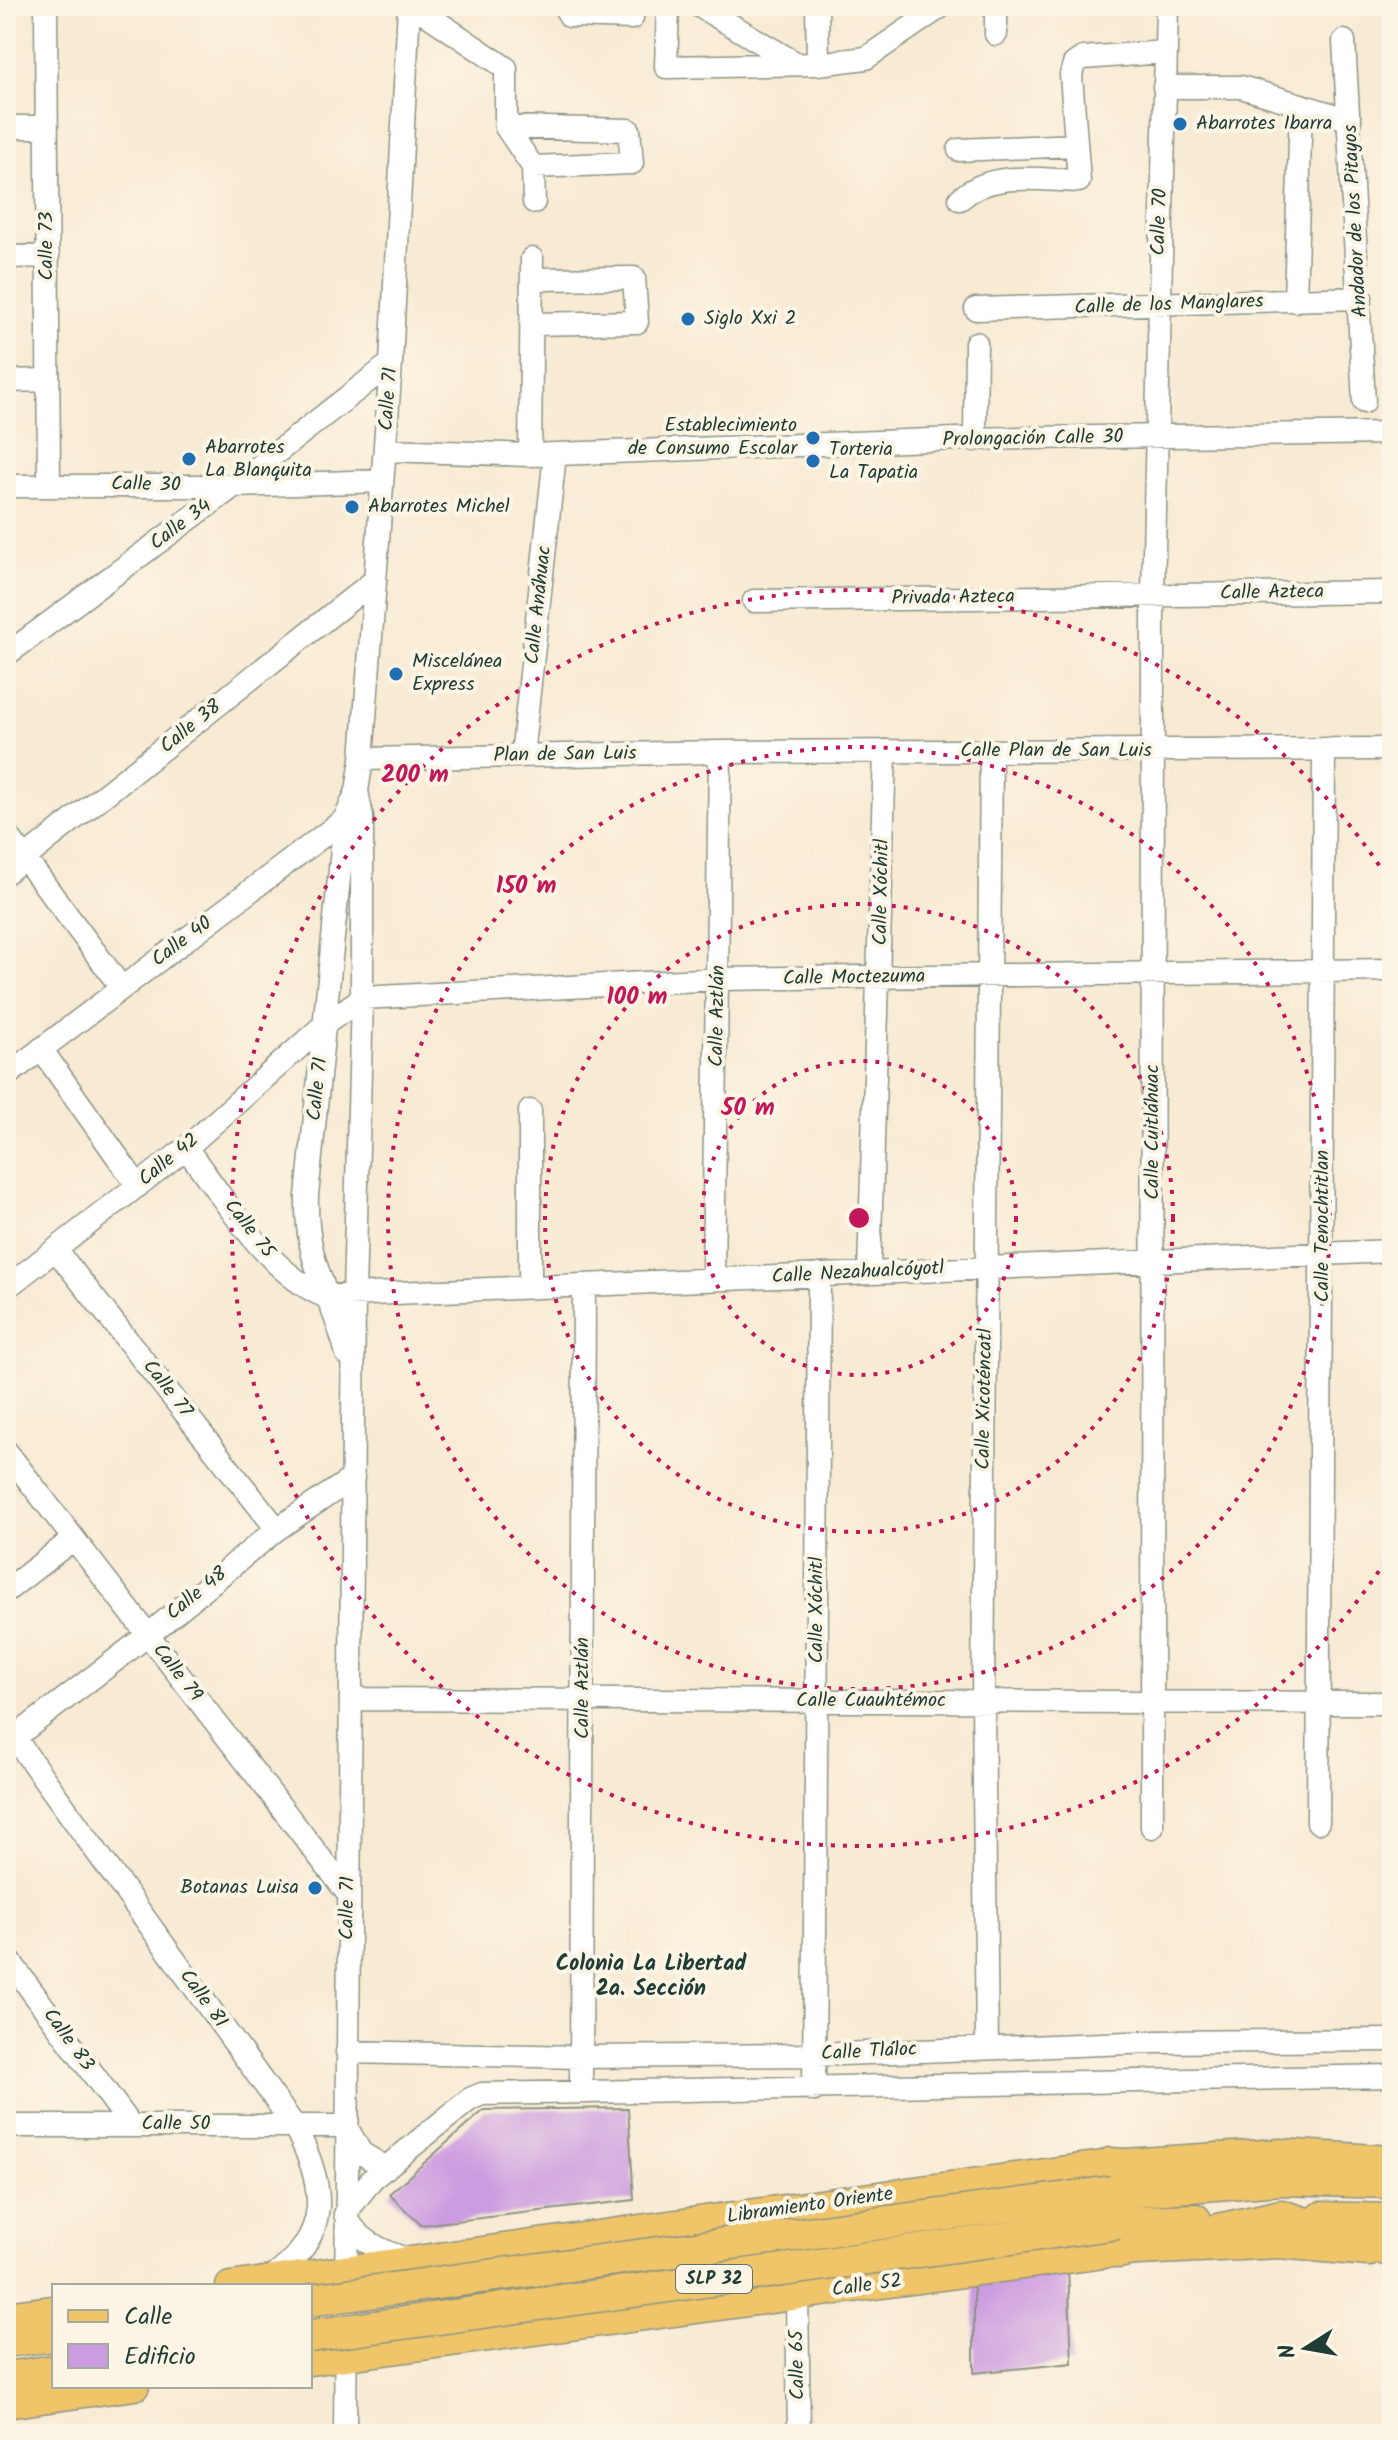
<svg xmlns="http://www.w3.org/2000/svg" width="1398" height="2440" font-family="Kalam,sans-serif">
	<rect width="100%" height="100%" fill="#fcf5e5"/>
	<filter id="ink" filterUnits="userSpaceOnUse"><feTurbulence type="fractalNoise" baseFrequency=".0125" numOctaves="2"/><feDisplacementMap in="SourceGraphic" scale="16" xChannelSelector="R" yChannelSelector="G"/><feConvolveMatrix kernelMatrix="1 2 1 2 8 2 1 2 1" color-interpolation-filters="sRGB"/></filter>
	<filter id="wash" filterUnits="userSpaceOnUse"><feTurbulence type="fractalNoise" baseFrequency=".006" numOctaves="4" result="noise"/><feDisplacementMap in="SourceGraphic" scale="32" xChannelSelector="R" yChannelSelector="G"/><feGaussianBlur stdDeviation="1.8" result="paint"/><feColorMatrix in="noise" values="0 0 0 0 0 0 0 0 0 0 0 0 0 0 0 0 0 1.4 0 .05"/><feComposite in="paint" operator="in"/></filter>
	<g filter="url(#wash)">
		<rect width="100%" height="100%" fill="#f8ead3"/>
		<g id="blocks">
			<path fill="#cc9ce0" d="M 628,2108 L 634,2200 L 421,2225 L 389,2194 L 484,2110 Z
				M 1068,2267 L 1072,2363 L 974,2373 L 974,2281 Z"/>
		</g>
	</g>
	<g filter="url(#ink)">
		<use href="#blocks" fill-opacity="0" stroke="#8c9484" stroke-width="2"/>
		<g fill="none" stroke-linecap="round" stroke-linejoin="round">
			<defs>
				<path id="minor" d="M 46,6 L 49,486
					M 414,6 L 506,68 L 506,127 L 533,167 L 534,202
					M 564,6 L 570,16 L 632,18 L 632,6
					M 668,6 L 666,67 L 818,64 L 866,58 L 942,6
					M 699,6 L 797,64
					M 817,6 L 818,64
					M 996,6 L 996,34
					M 1344,41 L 1364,402
					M 1164,87 L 1241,87 L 1350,120
					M 6,127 L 47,127
					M 506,127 L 629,130 L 632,163 L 533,167
					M 959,150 L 1076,145
					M 960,199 C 992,170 1040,180 1079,181 L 1071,75 L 1074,64 L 1083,58 L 1165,52
					M 6,257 L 48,256
					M 1295,301 L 1301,105
					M 976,309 L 1361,298
					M 531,324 L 637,322 L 634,278 L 532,279
					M 6,381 L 48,380
					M 975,440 L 976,343
					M 386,450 L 530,455 L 957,439 L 1392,433
					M 530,455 L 532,259
					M 6,486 L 234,486 L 382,481
					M 754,601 L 1392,592
					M 6,655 L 234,486 L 391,363
					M 522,756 L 555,455
					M 362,759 L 720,752 L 1392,749
					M 6,833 L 121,987
					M 6,873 L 375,580
					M 41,1049 L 138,1186
					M 6,1076 L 345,819 L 353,818
					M 186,1148 C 223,1196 266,1272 324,1296 L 1392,1251
					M 56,1250 L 277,1529
					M 869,1272 L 885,751
					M 713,1279 L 720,752
					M 530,1287 L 530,1111
					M 6,1288 L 186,1148 L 325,1024 L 362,998 L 718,979 L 1392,970
					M 347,1354 C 331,1292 305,1266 307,1196 L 345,819 L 357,791 L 362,759 L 391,363 L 409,6
					M 6,1451 L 349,1895
					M 6,1591 L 72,1540
					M 351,1699 L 1392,1703
					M 6,1726 L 293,2124 C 327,2186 333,2236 269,2280
					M 6,1744 L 148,1635 L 277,1529 L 353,1478
					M 1318,1822 L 1324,749
					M 1152,1827 L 1153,594 L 1167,6
					M 6,1956 L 130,2124
					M 987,2047 L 983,1702 L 991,751
					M 347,2052 L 582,2057 L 815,2055 L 1154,2042 L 1392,2040
					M 814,2090 L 819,1275
					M 581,2092 L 584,1285
					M 6,2126 L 346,2126 L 361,2153 L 386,2168
					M 411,2260 C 384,2253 356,2241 345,2214 L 372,2179 L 470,2099 L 482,2094 L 1392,2076
					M 797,2295 L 799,2434
					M 345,2434 L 354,1294 L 362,998 L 362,817 L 357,791"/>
				<path id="major" d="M 230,2286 L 1110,2164 L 1280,2153 L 1392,2160
					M 6,2316 L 54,2310
					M 310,2361 L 1119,2252 L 1279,2244 L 1369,2252
					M 6,2404 L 135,2386"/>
				<path id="highway" d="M 1110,2164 L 1190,2171
					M 1112,2192 L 1281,2179 L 1392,2182
					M 1321,2218 L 1392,2220
					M 1118,2223 L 1195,2220
					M 1119,2252 L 1281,2216 L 1392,2251
					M 6,2341 L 54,2335
					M 6,2378 L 54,2371"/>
			</defs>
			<use href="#minor" stroke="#8c9484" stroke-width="25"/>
			<use href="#major" stroke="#8c9484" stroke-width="31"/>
			<use href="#highway" stroke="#8c9484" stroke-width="35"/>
			<use href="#minor" stroke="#fff" stroke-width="22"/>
			<use href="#major" stroke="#f0c469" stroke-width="28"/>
			<use href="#highway" stroke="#f0c469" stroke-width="32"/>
			<defs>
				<path id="highway-bridge" d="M 310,2300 L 1112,2192
					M 310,2336 L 1118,2223"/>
			</defs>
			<use href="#highway-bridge" stroke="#8c9484" stroke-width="35" stroke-linecap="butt"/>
			<use href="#highway-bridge" stroke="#f0c469" stroke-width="32"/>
		</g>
	</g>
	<g fill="none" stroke="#c2185b" stroke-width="4" stroke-dasharray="4 8">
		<circle cx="859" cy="1218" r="157"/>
		<circle cx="859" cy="1218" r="314"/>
		<circle cx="859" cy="1218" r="471"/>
		<path d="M1392 1551A628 628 0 1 1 1392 885"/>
	</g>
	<g fill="#1f6fb2" stroke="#fcf5e5" stroke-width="3">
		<circle cx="1180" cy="124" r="8"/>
		<circle cx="688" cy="319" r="8"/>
		<circle cx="813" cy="438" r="8"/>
		<circle cx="189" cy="459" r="8"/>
		<circle cx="813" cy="461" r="8"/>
		<circle cx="352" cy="507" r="8"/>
		<circle cx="396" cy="674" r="8"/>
		<circle cx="315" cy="1888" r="8"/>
	</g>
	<g text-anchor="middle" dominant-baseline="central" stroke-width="8" stroke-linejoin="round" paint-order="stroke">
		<rect fill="#fcf5e5" stroke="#617469" stroke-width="2" x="676" y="2265" width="76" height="28" rx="6"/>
		<g font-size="18" font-weight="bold" fill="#1f3d34">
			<text x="714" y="2279">SLP 32</text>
		</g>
		<g font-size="20" fill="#1f3d34" stroke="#fcf5e5" text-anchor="start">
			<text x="1196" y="124">Abarrotes Ibarra</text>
			<text x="704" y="319">Siglo Xxi 2</text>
			<text x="797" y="426" text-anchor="end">Establecimiento<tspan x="797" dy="23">de Consumo Escolar</tspan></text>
			<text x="205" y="448">Abarrotes<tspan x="205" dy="23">La Blanquita</tspan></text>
			<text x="829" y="450">Torteria<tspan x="829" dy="23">La Tapatia</tspan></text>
			<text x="368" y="507">Abarrotes Michel</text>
			<text x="412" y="662">Miscelánea<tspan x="412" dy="23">Express</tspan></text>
			<text x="299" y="1888" text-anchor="end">Botanas Luisa</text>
		</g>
		<g font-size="20" fill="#1f3d34" stroke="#fcf5e5">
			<text transform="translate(1356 221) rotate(-93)">Andador de los Pitayos</text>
			<text transform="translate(1160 222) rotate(-88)">Calle 70</text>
			<text transform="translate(47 246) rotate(-90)">Calle 73</text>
			<text transform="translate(1169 305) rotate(-2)">Calle de los Manglares</text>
			<text transform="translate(389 399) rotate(-86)">Calle 71</text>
			<text transform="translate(1033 439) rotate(-1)">Prolongación Calle 30</text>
			<text transform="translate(146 485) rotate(1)">Calle 30</text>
			<text transform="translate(181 525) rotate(-37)">Calle 34</text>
			<text transform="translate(1272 593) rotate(-1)">Calle Azteca</text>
			<text transform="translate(953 598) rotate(-1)">Privada Azteca</text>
			<text transform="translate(539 605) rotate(-84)">Calle Anáhuac</text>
			<text transform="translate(191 727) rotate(-39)">Calle 38</text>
			<text x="1056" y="751">Calle Plan de San Luis</text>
			<text transform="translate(565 755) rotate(-1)">Plan de San Luis</text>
			<text transform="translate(882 892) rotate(-89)">Calle Xóchitl</text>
			<text transform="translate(182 942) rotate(-37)">Calle 40</text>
			<text transform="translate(854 978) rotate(-1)">Calle Moctezuma</text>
			<text transform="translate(718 1016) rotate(-89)">Calle Aztlán</text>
			<text transform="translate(318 1089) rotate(-84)">Calle 71</text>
			<text transform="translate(1153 1132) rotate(-90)">Calle Cuitláhuac</text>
			<text transform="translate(169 1160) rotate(-39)">Calle 42</text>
			<text transform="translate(1323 1226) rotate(-90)">Calle Tenochtitlan</text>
			<text transform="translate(249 1229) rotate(52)">Calle 75</text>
			<text transform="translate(858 1273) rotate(-3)">Calle Nezahualcóyotl</text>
			<text transform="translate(167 1389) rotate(52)">Calle 77</text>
			<text transform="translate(985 1399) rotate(-89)">Calle Xicoténcatl</text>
			<text transform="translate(197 1594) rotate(-39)">Calle 48</text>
			<text transform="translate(817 1610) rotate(-90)">Calle Xóchitl</text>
			<text transform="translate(177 1673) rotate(52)">Calle 79</text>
			<text transform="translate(583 1688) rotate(-90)">Calle Aztlán</text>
			<text x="871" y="1701">Calle Cuauhtémoc</text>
			<text transform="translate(348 1908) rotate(-89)">Calle 71</text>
			<text transform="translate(203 1999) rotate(54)">Calle 81</text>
			<text transform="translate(68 2040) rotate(54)">Calle 83</text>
			<text transform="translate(869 2052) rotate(-3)">Calle Tláloc</text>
			<text x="176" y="2124">Calle 50</text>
			<text transform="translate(810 2206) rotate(-8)">Libramiento Oriente</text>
			<text transform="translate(867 2286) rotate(-8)">Calle 52</text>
			<text transform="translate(798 2365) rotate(-91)">Calle 65</text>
		</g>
		<g font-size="22" font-weight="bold" fill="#1f3d34" stroke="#fcf5e5">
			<text x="651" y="1964">Colonia La Libertad<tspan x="651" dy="25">2a. Sección</tspan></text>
		</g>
	</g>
	<circle cx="859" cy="1218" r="12" fill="#c2185b" stroke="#fcf5e5" stroke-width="4"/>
	<g font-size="24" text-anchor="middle" font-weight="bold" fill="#c2185b" stroke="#fcf5e5" stroke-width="8" stroke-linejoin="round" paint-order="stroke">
		<text x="415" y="782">200 m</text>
		<text x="526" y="893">150 m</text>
		<text x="637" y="1004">100 m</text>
		<text x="748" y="1115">50 m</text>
	</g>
	<rect width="1398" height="2440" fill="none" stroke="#fcf5e5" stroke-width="32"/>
	<rect x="52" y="2284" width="260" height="104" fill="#fcf5e5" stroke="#a4ab9e" stroke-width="2"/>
	<rect x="68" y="2310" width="40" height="12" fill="#f0c469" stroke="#a4ab9e" stroke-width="2"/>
	<text x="124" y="2324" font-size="24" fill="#1f3d34">Calle</text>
	<rect x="68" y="2344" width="40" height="24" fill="#cc9ce0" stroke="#a4ab9e" stroke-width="2"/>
	<text x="124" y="2364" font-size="24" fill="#1f3d34">Edificio</text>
	<g transform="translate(1306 2348) rotate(259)" stroke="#fcf5e5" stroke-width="6" paint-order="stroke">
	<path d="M0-6L14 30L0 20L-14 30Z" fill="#1f3d34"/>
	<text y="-12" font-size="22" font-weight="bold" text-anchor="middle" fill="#1f3d34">N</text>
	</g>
</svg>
